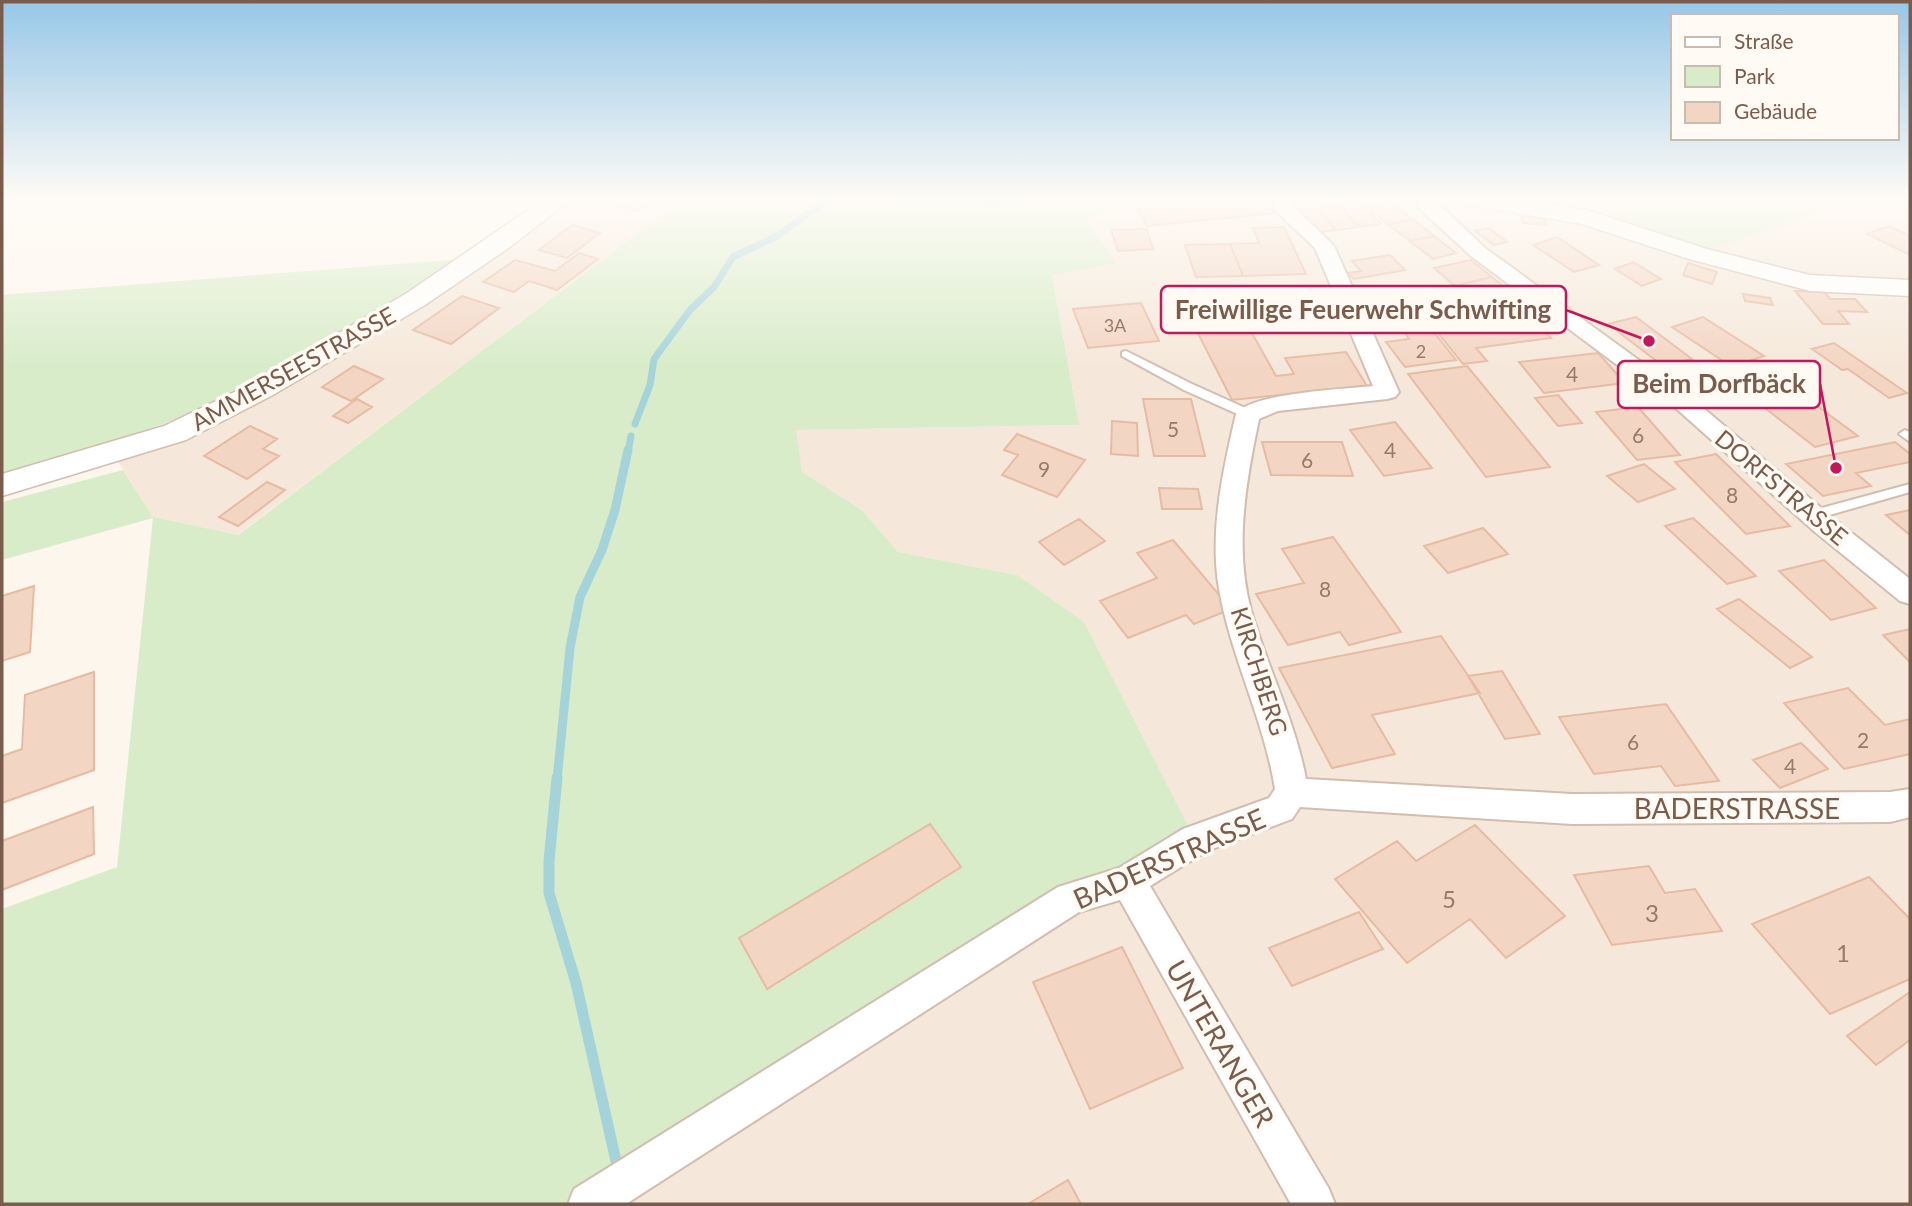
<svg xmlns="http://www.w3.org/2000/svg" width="1912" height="1206" font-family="Lato,sans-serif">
	<rect width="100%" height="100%" fill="#fdf6ec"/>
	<path fill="#f5e8da" d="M 542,199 L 683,199 L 237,535 L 153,517 L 107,444 L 220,403 L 462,259 Z
		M 1115,199 L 1619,199 L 1587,216 L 1698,253 L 1854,199 L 1910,199 L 1910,1204 L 588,1204 L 1017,575 L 898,552 L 862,510 L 802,472 L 795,430 L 1079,425 L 1052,274 L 1116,262 L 1084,219 L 1122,206 Z"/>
	<path fill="#d8ecc9" d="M 683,199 L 1115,199 L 1123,207 L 1085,219 L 1116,263 L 1052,275 L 1079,425 L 796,430 L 802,472 L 862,510 L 898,552 L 1017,575 L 1084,622 L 1195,840 L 843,1044 L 589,1204 L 2,1204 L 2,909 L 117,867 L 153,518 L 2,560 L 2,502 L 123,470 L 153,517 L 238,535 Z
		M 1619,199 L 1854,199 L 1698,254 L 1586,217 Z
		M 462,259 L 220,403 L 107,444 L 2,476 L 2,295 Z"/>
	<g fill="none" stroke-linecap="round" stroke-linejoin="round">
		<path stroke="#a5d3da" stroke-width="7" d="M 896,199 L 1002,203
			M 635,424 L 650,385 L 654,359 L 690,310 L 714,287 L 733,257 L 777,236 L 829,199
			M 628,452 L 631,436"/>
		<path stroke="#a5d3da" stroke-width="9" d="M 557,780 L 570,648 L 580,597 L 602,550 L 615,510 L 628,450"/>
		<path stroke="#a5d3da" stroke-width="11" d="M 557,778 L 549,861 L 549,893 L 576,983 L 616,1161"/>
	</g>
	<path fill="#f3d5c3" stroke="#e6bba3" stroke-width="2" d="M 600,199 L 653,199 L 637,211 Z
		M 1168,199 L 1266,199 L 1277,213 L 1147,226 L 1134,202 Z
		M 1360,202 L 1381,224 L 1359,227 L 1339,205 Z
		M 1392,203 L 1412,219 L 1389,225 L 1369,208 Z
		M 1339,205 L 1359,227 L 1336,230 L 1317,208 Z
		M 1317,208 L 1336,230 L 1314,233 L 1295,211 Z
		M 1521,216 L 1544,218 L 1547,225 L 1523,223 Z
		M 1412,219 L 1434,236 L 1410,241 L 1389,225 Z
		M 572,225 L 600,233 L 567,258 L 539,250 Z
		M 1889,226 L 1910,236 L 1910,255 L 1867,234 Z
		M 1284,227 L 1306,274 L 1243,276 L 1230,244 L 1259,243 L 1253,228 Z
		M 1489,228 L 1507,242 L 1494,245 L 1475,231 Z
		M 1146,229 L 1153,249 L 1118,251 L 1111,230 Z
		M 1434,236 L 1456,253 L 1433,259 L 1410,241 Z
		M 1557,237 L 1599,265 L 1574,272 L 1533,245 Z
		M 1230,244 L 1243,276 L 1196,277 L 1185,245 Z
		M 579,253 L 598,259 L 557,290 L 529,281 L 514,292 L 483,282 L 515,260 L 555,271 Z
		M 1390,255 L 1405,270 L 1354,279 L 1348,273 L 1361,271 L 1352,261 Z
		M 1471,260 L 1492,277 L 1455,286 L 1434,268 Z
		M 1633,262 L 1661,279 L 1642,286 L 1615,269 Z
		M 1688,263 L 1717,272 L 1712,284 L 1683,275 Z
		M 1492,277 L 1531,309 L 1491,319 L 1474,304 L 1461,307 L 1441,289 Z
		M 1795,291 L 1824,292 L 1830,299 L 1855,299 L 1867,312 L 1838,311 L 1849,324 L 1823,324 Z
		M 1328,293 L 1343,317 L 1248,326 L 1276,376 L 1294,374 L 1285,358 L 1346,352 L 1367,386 L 1232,400 L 1184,306 Z
		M 1743,294 L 1770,298 L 1773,305 L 1745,301 Z
		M 462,296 L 499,308 L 451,344 L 413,330 Z
		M 1141,303 L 1159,341 L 1088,348 L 1073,309 Z
		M 1530,316 L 1551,338 L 1476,348 L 1487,361 L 1463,364 L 1434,328 Z
		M 1636,317 L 1692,359 L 1663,366 L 1608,324 Z
		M 1703,317 L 1764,356 L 1732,367 L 1672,327 Z
		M 1428,325 L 1456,360 L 1405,367 L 1386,342 L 1409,339 L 1402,328 Z
		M 1834,343 L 1907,393 L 1889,398 L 1848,369 L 1842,370 L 1812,349 Z
		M 1598,353 L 1625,383 L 1544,393 L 1519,362 Z
		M 354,366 L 383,379 L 351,401 L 322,387 Z
		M 1467,366 L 1550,467 L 1486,477 L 1408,374 Z
		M 1774,374 L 1858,436 L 1815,447 L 1734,384 Z
		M 1558,395 L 1582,423 L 1558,426 L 1535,398 Z
		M 357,399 L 372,407 L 348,423 L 333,416 Z
		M 1143,399 L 1191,399 L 1205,456 L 1154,456 Z
		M 1638,407 L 1680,455 L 1637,460 L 1596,412 Z
		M 1112,421 L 1137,423 L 1138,456 L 1111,454 Z
		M 1395,422 L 1432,468 L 1384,476 L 1350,430 Z
		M 250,426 L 277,439 L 263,449 L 279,456 L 247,479 L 204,456 Z
		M 1017,434 L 1085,460 L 1057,497 L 1002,475 L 1018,455 L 1004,450 Z
		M 1262,442 L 1342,442 L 1353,476 L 1271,475 Z
		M 1895,442 L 1910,454 L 1910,462 L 1856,473 L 1871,486 L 1823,496 L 1786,464 Z
		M 1716,454 L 1790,526 L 1746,534 L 1675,462 Z
		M 1644,464 L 1675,489 L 1638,502 L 1607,476 Z
		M 267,482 L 285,490 L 238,526 L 219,517 Z
		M 1159,488 L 1198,489 L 1202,509 L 1162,509 Z
		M 1910,510 L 1910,535 L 1886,515 Z
		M 1693,518 L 1756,576 L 1727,584 L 1665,526 Z
		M 1079,519 L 1105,541 L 1064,565 L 1039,542 Z
		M 1483,528 L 1508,554 L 1448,573 L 1424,546 Z
		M 1333,537 L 1401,632 L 1349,645 L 1340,632 L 1288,645 L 1256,594 L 1304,583 L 1282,549 Z
		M 1173,540 L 1231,609 L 1194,624 L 1186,615 L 1128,638 L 1100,601 L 1157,578 L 1137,553 Z
		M 1824,560 L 1876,608 L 1831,620 L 1779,571 Z
		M 34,586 L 30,652 L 2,661 L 2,596 Z
		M 1739,599 L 1812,657 L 1790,668 L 1717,609 Z
		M 1910,629 L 1910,662 L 1883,635 Z
		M 1441,636 L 1480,693 L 1372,715 L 1395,754 L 1332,768 L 1279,668 Z
		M 1502,671 L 1540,734 L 1505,739 L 1468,676 Z
		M 94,672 L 94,770 L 2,803 L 2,756 L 22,749 L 25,695 Z
		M 1848,688 L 1885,725 L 1910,719 L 1910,754 L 1844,769 L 1784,703 Z
		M 1666,704 L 1719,781 L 1675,786 L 1661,766 L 1594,774 L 1559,717 Z
		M 1801,743 L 1828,769 L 1780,788 L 1753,760 Z
		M 93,807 L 94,854 L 2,890 L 2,841 Z
		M 930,824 L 961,867 L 767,989 L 739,938 Z
		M 1475,825 L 1565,916 L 1506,958 L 1470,919 L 1407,963 L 1335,879 L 1397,841 L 1416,861 Z
		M 1649,866 L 1665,893 L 1695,889 L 1722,931 L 1612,945 L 1574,875 Z
		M 1869,877 L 1910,919 L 1910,979 L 1830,1014 L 1752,924 Z
		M 1359,912 L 1383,949 L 1292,986 L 1269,948 Z
		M 1122,947 L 1183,1068 L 1090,1109 L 1033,982 Z
		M 1910,992 L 1910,1040 L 1876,1065 L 1847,1036 Z
		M 1068,1180 L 1081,1204 L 1028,1204 Z"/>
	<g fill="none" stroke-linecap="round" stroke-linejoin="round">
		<defs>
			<path id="service" d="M 1126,351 L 1192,384 L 1252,411 L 1254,414 L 1252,417 L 1244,417 L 1184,390 L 1122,356 L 1122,352 Z
				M 1905,430 L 1910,432 L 1910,442 L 1899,434 Z
				M 1910,484 L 1910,492 L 1812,520 L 1805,515 L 1807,512 Z"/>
			<path id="minor" d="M 1273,199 L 1291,199 L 1291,204 L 1334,246 L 1399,392 L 1395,397 L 1387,399 L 1278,411 L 1259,419 C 1246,481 1234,547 1251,610 C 1267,667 1295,720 1306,779 L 1572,794 L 1890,792 L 1910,789 L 1910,817 L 1890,822 L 1572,824 L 1300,807 L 1292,819 L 1207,851 L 1150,886 L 1329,1189 L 1335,1204 L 1291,1204 L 1120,900 L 1079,912 L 626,1204 L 568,1204 L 574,1189 L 1058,887 L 1119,868 L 1183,829 L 1269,798 L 1275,789 C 1264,720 1231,657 1219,589 C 1209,531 1223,470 1236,414 C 1250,393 1346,389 1373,386 L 1315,248 L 1274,209 Z
				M 1415,199 L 1433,199 L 1485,248 L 1695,401 L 1833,518 L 1910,579 L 1910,604 L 1900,601 L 1815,532 L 1679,411 L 1471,256 L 1419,208 Z"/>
			<path id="tertiary" d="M 544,199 L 571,199 L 510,247 L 425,305 L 273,395 L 186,440 L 2,496 L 2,474 L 164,426 L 253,383 L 407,293 Z
				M 1463,199 L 1519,199 L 1586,210 L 1707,249 L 1810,275 L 1910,280 L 1910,296 L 1810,291 L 1689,259 L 1582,224 L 1475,206 L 1467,204 Z"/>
		</defs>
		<use href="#service" stroke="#d1beb0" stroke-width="4"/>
		<use href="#minor" stroke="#d1beb0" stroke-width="4"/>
		<use href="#tertiary" stroke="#d1beb0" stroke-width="3"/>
		<use href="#service" fill="#fff" fill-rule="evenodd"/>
		<use href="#minor" fill="#fff" fill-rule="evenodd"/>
		<use href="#tertiary" fill="#fff" fill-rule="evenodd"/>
	</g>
	<linearGradient id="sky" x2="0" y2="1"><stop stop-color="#97c7e8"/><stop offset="0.54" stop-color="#fefbf6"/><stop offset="1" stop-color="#fefbf6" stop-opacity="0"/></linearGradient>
	<rect width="1912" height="368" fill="url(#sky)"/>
	<g text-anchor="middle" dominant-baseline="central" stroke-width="7" stroke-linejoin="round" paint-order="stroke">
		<g font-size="18" fill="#987a6a">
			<text x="1115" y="325">3A</text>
			<text x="1421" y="351">2</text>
		</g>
		<g font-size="21" fill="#987a6a">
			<text x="1572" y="373">4</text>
			<text x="1173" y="428">5</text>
			<text x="1638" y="434">6</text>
			<text x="1390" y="449">4</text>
			<text x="1307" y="459">6</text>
			<text x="1044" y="468">9</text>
			<text x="1732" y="494">8</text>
			<text x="1325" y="588">8</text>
			<text x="1863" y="739">2</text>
			<text x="1633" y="741">6</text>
			<text x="1790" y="765">4</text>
		</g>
		<g font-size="24" fill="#7a5c4d" stroke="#fffaf3">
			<text transform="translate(293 368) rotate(-29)">AMMERSEESTRASSE</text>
			<text transform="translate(1782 487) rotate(40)">DORFSTRASSE</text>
			<text transform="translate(1260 671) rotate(72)">KIRCHBERG</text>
		</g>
		<g font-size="24" fill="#987a6a">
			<text x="1449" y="898">5</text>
			<text x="1652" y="912">3</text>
			<text x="1843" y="952">1</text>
		</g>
		<g font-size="28" fill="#7a5c4d" stroke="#fffaf3">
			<text x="1737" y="808">BADERSTRASSE</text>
			<text transform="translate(1169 858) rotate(-24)">BADERSTRASSE</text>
			<text transform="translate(1221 1043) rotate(60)">UNTERANGER</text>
		</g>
	</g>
	<path fill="none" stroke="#c2185b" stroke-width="2.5" d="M1649 341L1566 310M1836 468L1820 384"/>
	<g fill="#c2185b" stroke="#fffaf3" stroke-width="2.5">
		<circle cx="1649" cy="341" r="7"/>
		<circle cx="1836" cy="468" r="7"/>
	</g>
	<g fill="#fffaf3" stroke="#c2185b" stroke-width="2.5">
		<rect x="1161" y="286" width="405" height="47" rx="7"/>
		<rect x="1618" y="361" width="202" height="47" rx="7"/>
	</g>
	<g font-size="26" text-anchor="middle" font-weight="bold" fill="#7a5c4d">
		<text x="1363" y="319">Freiwillige Feuerwehr Schwifting</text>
		<text x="1719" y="393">Beim Dorfbäck</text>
	</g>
	<rect width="1912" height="1206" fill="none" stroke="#7a5c4d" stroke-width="7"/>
	<rect x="1671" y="14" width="228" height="126" fill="#fffaf3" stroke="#cabbb1" stroke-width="2"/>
	<rect x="1685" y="37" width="35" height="10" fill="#ffffff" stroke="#cabbb1" stroke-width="2"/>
	<text x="1734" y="49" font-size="21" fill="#7a5c4d">Straße</text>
	<rect x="1685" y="66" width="35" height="21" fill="#d8ecc9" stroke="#cabbb1" stroke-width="2"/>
	<text x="1734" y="84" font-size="21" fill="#7a5c4d">Park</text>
	<rect x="1685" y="102" width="35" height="21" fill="#f3d5c3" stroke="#cabbb1" stroke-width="2"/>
	<text x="1734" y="119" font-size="21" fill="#7a5c4d">Gebäude</text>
</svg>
